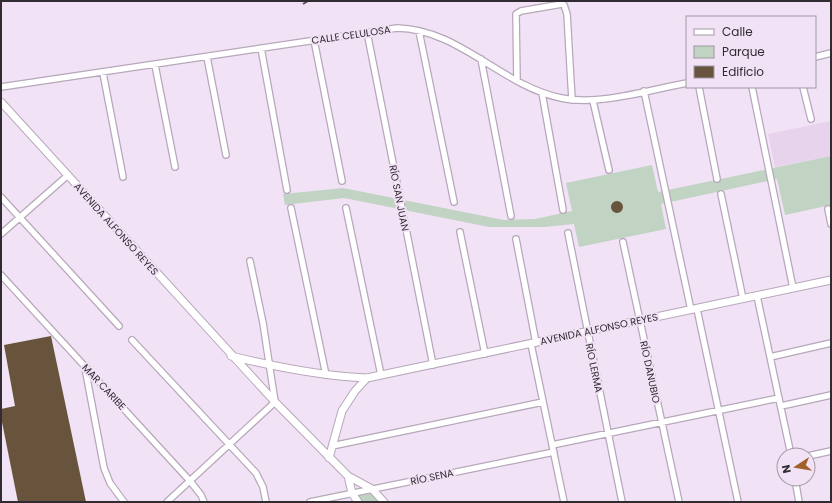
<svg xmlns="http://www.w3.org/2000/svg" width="832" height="503" font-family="Poppins,sans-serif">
	<rect width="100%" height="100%" fill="#f1e2f5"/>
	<path fill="#e8d3ec" d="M 831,121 L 831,156 L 775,167 L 768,134 Z"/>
	<path fill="#c1d4c3" d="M 831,156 L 831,205 L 785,215 L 777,179 L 661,204 L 666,229 L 579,247 L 574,224 L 544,227 L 489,227 L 344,198 L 285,205 L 283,194 L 343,188 L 504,220 L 535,219 L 572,211 L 566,183 L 652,165 L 658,192 Z
		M 362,493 L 372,494 L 379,502 L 360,502 L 357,496 Z"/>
	<path fill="#68533c" d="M611 207a6 6 0 1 1 12 0a6 6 0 1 1-12 0Z
		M 51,336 L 86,502 L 18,502 L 1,417 L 1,409 L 15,406 L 4,345 Z"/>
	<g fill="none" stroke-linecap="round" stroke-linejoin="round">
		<defs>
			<path id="minor" d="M 419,31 L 454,202
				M 367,32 L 433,365
				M 314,40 L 342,181
				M 261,48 L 287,190
				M 207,57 L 226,155
				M 815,57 L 831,53
				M 481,59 L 511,216
				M 155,65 L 175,167
				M 103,73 L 123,177
				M 517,81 L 516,14 L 521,11 L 562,4 L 564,5 L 567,14 L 572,100
				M 1,87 L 397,28 C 459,29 502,86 561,98 C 598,106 649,90 687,83
				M 699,87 L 717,179
				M 752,87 L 793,288
				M 803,87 L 811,119
				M 644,91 L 691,310
				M 542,93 L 563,210
				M 593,101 L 609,170
				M 721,194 L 743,299
				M 1,197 L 119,326
				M 291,208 L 326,375
				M 346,208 L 381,375
				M 828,209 L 831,224
				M 460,232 L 485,354
				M 568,233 L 622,502
				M 1,234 L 67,176
				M 516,239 L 536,343
				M 623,242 L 679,502
				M 1,275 L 190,481 L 201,495 L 204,502
				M 757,296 L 791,455
				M 697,309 L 738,502
				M 132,340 L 256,473 L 263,487 L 266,502
				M 531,344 L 564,502
				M 770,357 L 831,343
				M 85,368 L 104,468 L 110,483 L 124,502
				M 781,406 L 831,395
				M 552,445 L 779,398
				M 332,446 L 543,402
				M 808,456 L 831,451
				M 795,479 L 799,502
				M 167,502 L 275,402 L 263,323 L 250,261
				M 310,502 L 554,452"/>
			<path id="tertiary" d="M 1,102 L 275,402 L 348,476 L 372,489 L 384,502
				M 231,356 C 276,367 321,376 367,378 L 831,280
				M 329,458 L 342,411 L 355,391 L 367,378
				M 348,476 L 352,493 L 358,502"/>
		</defs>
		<use href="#minor" stroke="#b6a8ba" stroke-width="8"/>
		<use href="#tertiary" stroke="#b6a8ba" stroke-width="9"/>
		<use href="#minor" stroke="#fff" stroke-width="5.5"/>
		<use href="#tertiary" stroke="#fff" stroke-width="7"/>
		<path stroke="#5b535c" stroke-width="2" stroke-dasharray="5 5" stroke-linecap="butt" d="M 303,4 L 308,1"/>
	</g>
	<g text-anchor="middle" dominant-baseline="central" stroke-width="4" stroke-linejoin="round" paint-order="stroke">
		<g font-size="10" fill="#312b32" stroke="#f1e2f5">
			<text transform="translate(351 35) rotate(-8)">CALLE CELULOSA</text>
			<text transform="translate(399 198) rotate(79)">RÍO SAN JUAN</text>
			<text transform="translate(116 229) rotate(48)">AVENIDA ALFONSO REYES</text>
			<text transform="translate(599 329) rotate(-12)">AVENIDA ALFONSO REYES</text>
			<text transform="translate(594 368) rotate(78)">RÍO LERMA</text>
			<text transform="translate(650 372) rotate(78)">RÍO DANUBIO</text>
			<text transform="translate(104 387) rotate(47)">MAR CARIBE</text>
			<text transform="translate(432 477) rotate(-12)">RÍO SENA</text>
		</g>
	</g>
	<rect width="832" height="503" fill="none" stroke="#312b32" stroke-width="4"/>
	<rect x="686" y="16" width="130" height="72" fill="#f1e2f5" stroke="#a499a7"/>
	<rect x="694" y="29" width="20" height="6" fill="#ffffff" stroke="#a499a7"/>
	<text x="722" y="36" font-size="12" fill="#312b32">Calle</text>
	<rect x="694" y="46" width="20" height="12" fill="#c1d4c3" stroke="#a499a7"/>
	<text x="722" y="56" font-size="12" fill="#312b32">Parque</text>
	<rect x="694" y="66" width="20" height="12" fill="#68533c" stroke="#a499a7"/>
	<text x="722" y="76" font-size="12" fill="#312b32">Edificio</text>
	<g transform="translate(796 467) rotate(258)"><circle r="19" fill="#f1e2f5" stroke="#a499a7"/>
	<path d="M0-3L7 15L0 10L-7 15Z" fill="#a1612a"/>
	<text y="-6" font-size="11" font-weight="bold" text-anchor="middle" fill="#312b32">N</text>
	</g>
</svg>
